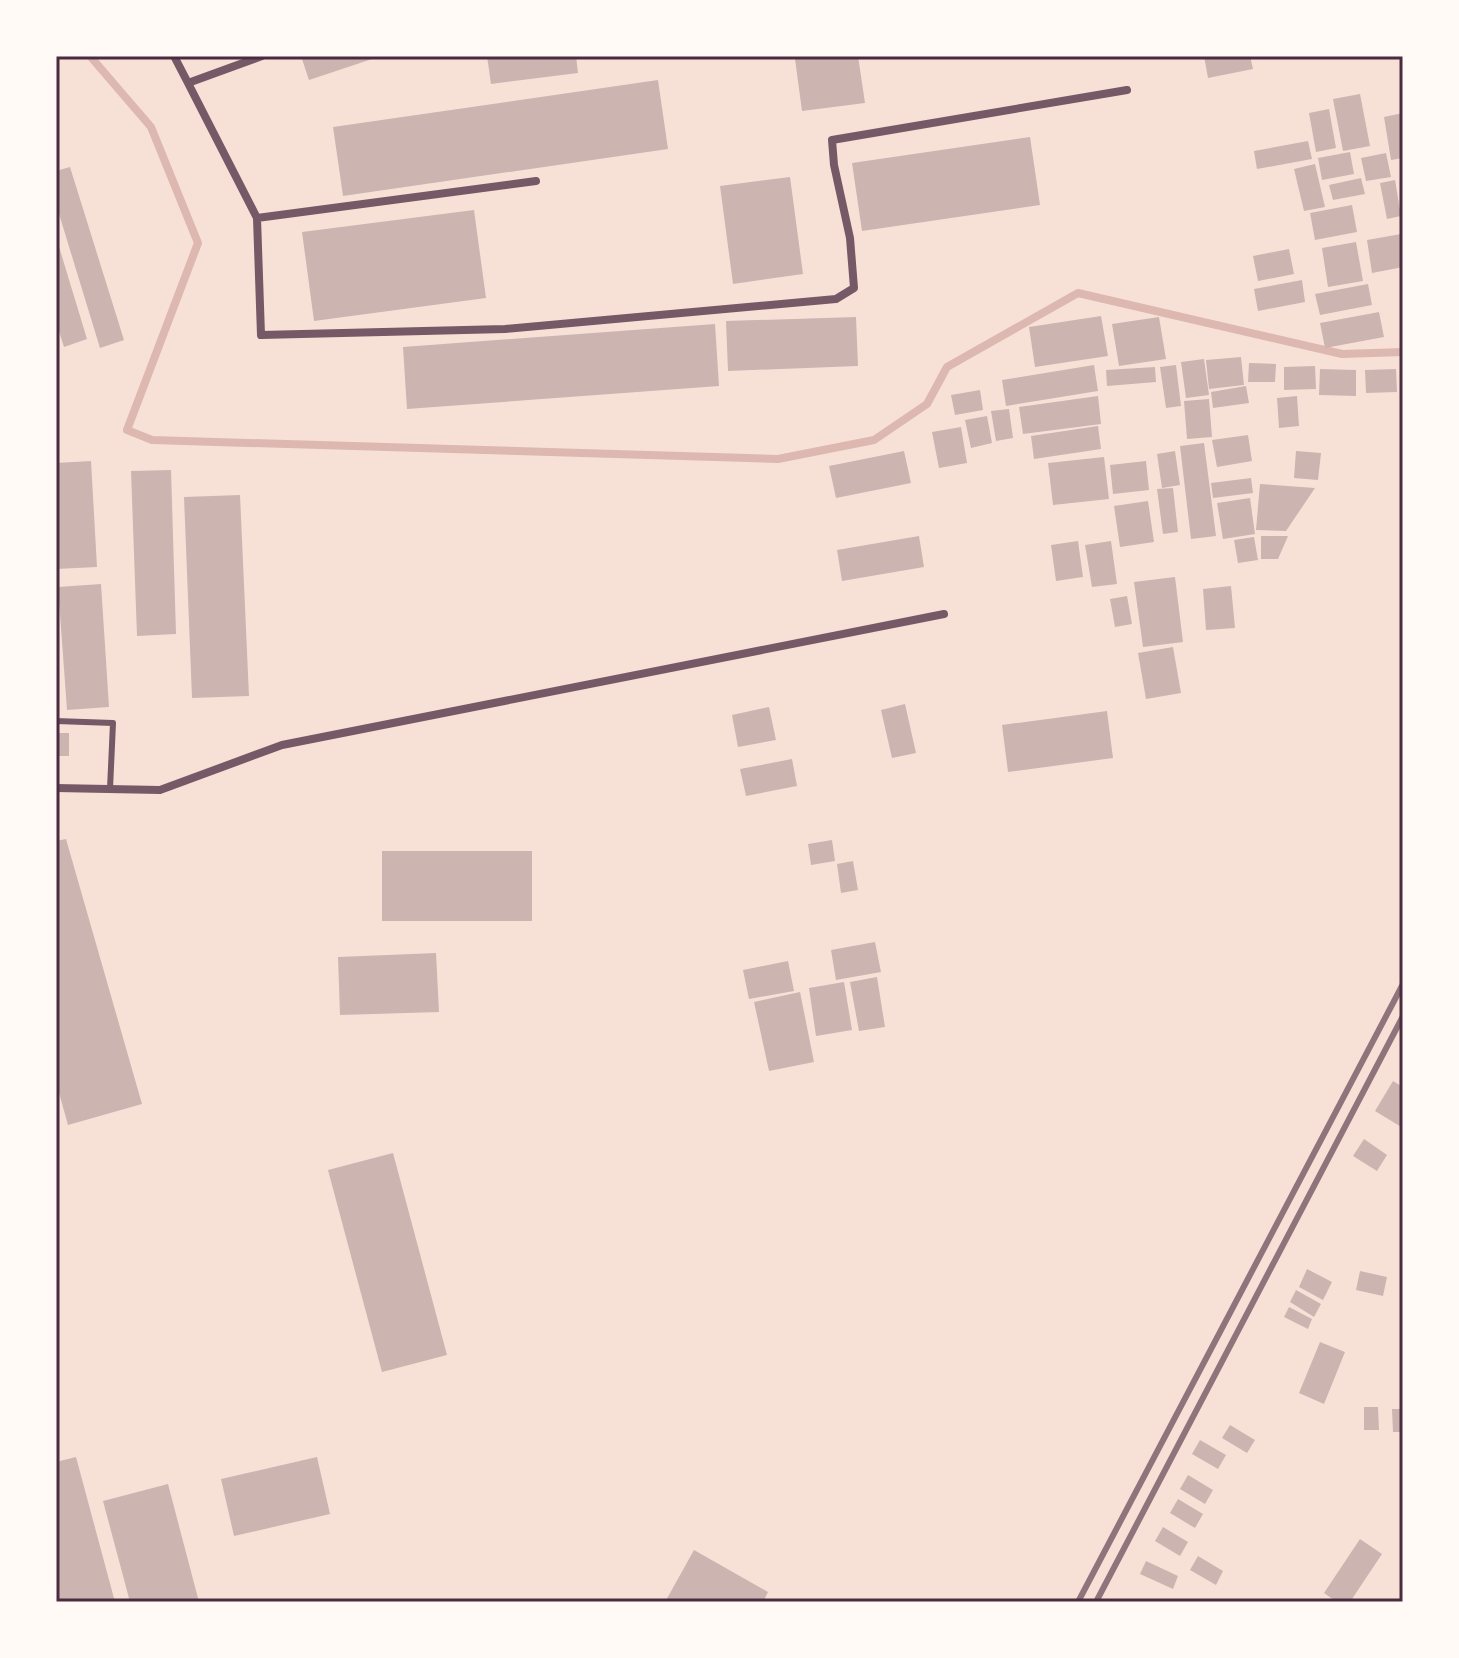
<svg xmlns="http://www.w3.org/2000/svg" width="1459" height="1658" font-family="Inter,sans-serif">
	<rect width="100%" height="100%" fill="#f7e1d7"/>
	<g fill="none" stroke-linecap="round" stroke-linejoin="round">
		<path stroke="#dcb8b0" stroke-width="8" d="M 90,56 L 151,127 L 198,243 L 127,430 L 152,440 L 778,459 L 874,440 L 927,404 L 947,367 L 1078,293 L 1342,354 L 1403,352"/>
	</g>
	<path fill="#ccb4b1" d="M 301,56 L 378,56 L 378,57 L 309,80 Z
		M 487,56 L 576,56 L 578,73 L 491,84 Z
		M 819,56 L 858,56 L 865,103 L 802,111 L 795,59 Z
		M 1204,56 L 1250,56 L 1253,69 L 1208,78 Z
		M 658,80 L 668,149 L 343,196 L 333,127 Z
		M 1360,94 L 1370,146 L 1343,151 L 1333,99 Z
		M 1329,109 L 1336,148 L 1316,152 L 1309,113 Z
		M 1403,113 L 1403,158 L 1391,160 L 1384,117 Z
		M 1030,137 L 1040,205 L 862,231 L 852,163 Z
		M 1308,141 L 1312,159 L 1257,169 L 1254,151 Z
		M 1350,152 L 1354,174 L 1322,180 L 1318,158 Z
		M 1386,153 L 1391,177 L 1366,181 L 1361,158 Z
		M 1315,164 L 1325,207 L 1304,211 L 1294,169 Z
		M 70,167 L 124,340 L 100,348 L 56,204 L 56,171 Z
		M 790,177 L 803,274 L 733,284 L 720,186 Z
		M 1361,178 L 1365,194 L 1333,200 L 1329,185 Z
		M 1395,180 L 1401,216 L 1387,219 L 1380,183 Z
		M 1352,205 L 1357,232 L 1315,240 L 1310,213 Z
		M 474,210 L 486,298 L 314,321 L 302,232 Z
		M 1401,234 L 1403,267 L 1372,273 L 1367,240 Z
		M 57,240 L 87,339 L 64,347 L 56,322 Z
		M 1356,242 L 1363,281 L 1328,287 L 1322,248 Z
		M 1289,249 L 1294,274 L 1258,281 L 1253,256 Z
		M 1302,280 L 1305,302 L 1258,311 L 1254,289 Z
		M 1368,284 L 1372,305 L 1320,315 L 1315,294 Z
		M 1379,312 L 1384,337 L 1325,348 L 1320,323 Z
		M 1101,316 L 1108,356 L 1035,367 L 1029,327 Z
		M 856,317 L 858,366 L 728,371 L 726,321 Z
		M 1159,317 L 1166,359 L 1119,366 L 1112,324 Z
		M 715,324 L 719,386 L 407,409 L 403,347 Z
		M 1241,357 L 1244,385 L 1209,389 L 1206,360 Z
		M 1204,359 L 1209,395 L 1186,398 L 1181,362 Z
		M 1249,363 L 1276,364 L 1275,382 L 1248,382 Z
		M 1094,365 L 1098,391 L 1006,406 L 1002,380 Z
		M 1176,365 L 1181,406 L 1166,408 L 1160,367 Z
		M 1315,366 L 1316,389 L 1284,390 L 1284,367 Z
		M 1155,367 L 1156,382 L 1107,386 L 1106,370 Z
		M 1320,369 L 1356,370 L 1356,396 L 1319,395 Z
		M 1396,369 L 1397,392 L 1366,393 L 1365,370 Z
		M 1246,386 L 1249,403 L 1213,408 L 1211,392 Z
		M 980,390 L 983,410 L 955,415 L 951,395 Z
		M 1098,396 L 1101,424 L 1023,434 L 1019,407 Z
		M 1297,396 L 1299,426 L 1279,428 L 1277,398 Z
		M 1209,399 L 1212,437 L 1187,439 L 1184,401 Z
		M 1009,409 L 1013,438 L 996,441 L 991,411 Z
		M 987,416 L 992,443 L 971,448 L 965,420 Z
		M 1098,426 L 1101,449 L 1034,459 L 1031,436 Z
		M 961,427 L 967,463 L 939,468 L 932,432 Z
		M 1248,435 L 1252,461 L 1217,467 L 1212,440 Z
		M 1204,443 L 1216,536 L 1191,539 L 1180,446 Z
		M 904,451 L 911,483 L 836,498 L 829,466 Z
		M 1175,451 L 1180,485 L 1162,488 L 1157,454 Z
		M 1296,451 L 1321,453 L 1318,480 L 1294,478 Z
		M 1104,457 L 1109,499 L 1053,505 L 1048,463 Z
		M 91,461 L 97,567 L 56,569 L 56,463 Z
		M 1146,461 L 1149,490 L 1113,494 L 1110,465 Z
		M 171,470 L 176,634 L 137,636 L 131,471 Z
		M 1251,478 L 1253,493 L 1213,498 L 1211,483 Z
		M 1260,484 L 1315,488 L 1286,531 L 1256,530 Z
		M 1173,488 L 1178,532 L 1163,534 L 1157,489 Z
		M 240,495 L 249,696 L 192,698 L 184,497 Z
		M 1250,498 L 1255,534 L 1223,539 L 1217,503 Z
		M 1148,501 L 1154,542 L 1120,547 L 1114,506 Z
		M 919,536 L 924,567 L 842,581 L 837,550 Z
		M 1261,536 L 1288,536 L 1278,559 L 1261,559 Z
		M 1254,537 L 1258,560 L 1238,563 L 1234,540 Z
		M 1078,541 L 1083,577 L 1056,581 L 1051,545 Z
		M 1111,541 L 1117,584 L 1092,587 L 1085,545 Z
		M 1175,577 L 1183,642 L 1143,647 L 1134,582 Z
		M 101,584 L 109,707 L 67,710 L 58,587 Z
		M 1231,586 L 1235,628 L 1206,630 L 1203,589 Z
		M 1127,596 L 1132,624 L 1115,627 L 1110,599 Z
		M 1173,647 L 1181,693 L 1146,699 L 1138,653 Z
		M 905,704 L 916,753 L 892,758 L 881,710 Z
		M 769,707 L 776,740 L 738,747 L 732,715 Z
		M 1107,711 L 1113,758 L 1008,772 L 1002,725 Z
		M 56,733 L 69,733 L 69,756 L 56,756 Z
		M 792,759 L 797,786 L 746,796 L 740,769 Z
		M 66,839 L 142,1104 L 68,1125 L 56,1082 L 56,841 Z
		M 832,840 L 835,861 L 811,865 L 808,844 Z
		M 382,851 L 532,851 L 532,921 L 382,921 Z
		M 853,861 L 858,890 L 841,893 L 837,864 Z
		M 875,942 L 881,972 L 836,980 L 831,950 Z
		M 436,953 L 439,1012 L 340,1015 L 338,957 Z
		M 788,961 L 794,991 L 749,999 L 743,970 Z
		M 877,977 L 885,1027 L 859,1031 L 850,982 Z
		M 844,982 L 852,1030 L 816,1036 L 809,988 Z
		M 800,992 L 814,1062 L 769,1071 L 754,1002 Z
		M 1393,1081 L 1403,1087 L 1403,1128 L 1375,1111 Z
		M 1364,1139 L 1387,1155 L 1377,1171 L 1353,1156 Z
		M 393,1153 L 447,1355 L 382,1372 L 328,1170 Z
		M 1307,1269 L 1332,1282 L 1323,1300 L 1299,1287 Z
		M 1360,1271 L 1387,1277 L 1383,1296 L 1356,1290 Z
		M 1296,1290 L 1321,1304 L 1314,1317 L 1290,1302 Z
		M 1289,1307 L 1312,1319 L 1308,1329 L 1284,1317 Z
		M 1320,1342 L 1345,1352 L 1324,1404 L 1299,1393 Z
		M 1364,1407 L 1378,1407 L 1379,1430 L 1364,1430 Z
		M 1392,1409 L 1403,1409 L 1403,1432 L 1393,1432 Z
		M 1230,1425 L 1255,1440 L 1247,1453 L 1222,1438 Z
		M 1200,1440 L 1226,1455 L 1218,1469 L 1192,1454 Z
		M 76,1457 L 115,1602 L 59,1602 L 56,1589 L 56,1462 Z
		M 317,1457 L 330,1514 L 234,1536 L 221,1479 Z
		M 1188,1475 L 1213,1490 L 1205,1504 L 1180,1489 Z
		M 168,1484 L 199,1602 L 130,1602 L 103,1501 Z
		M 1178,1499 L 1203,1514 L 1195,1528 L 1170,1513 Z
		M 1163,1527 L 1188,1542 L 1180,1556 L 1155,1541 Z
		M 1360,1539 L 1382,1554 L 1350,1602 L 1337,1602 L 1324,1593 Z
		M 694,1550 L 768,1592 L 763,1602 L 665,1602 Z
		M 1198,1556 L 1223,1571 L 1216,1585 L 1190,1570 Z
		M 1146,1561 L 1178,1576 L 1173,1589 L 1140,1574 Z"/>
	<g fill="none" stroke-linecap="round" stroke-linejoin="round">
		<path stroke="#755966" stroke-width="6" d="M 56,721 L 113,723 L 110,789"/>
		<path stroke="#755966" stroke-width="8" d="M 174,56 L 188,83 L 262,56
			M 188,83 L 257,218 L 536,181
			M 257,218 L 261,335 L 505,329 L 836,299 L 854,288 L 850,238 L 834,165 L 832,140 L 1127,90
			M 56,788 L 160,790 L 282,745 L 944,614"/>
		<path stroke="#8f747c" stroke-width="6" d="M 1078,1602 L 1403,984
			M 1096,1602 L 1403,1016"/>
	</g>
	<rect width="1459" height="1658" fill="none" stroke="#fffaf5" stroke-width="116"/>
	<rect x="58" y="58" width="1343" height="1542" fill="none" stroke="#4a2c40" stroke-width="3"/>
</svg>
